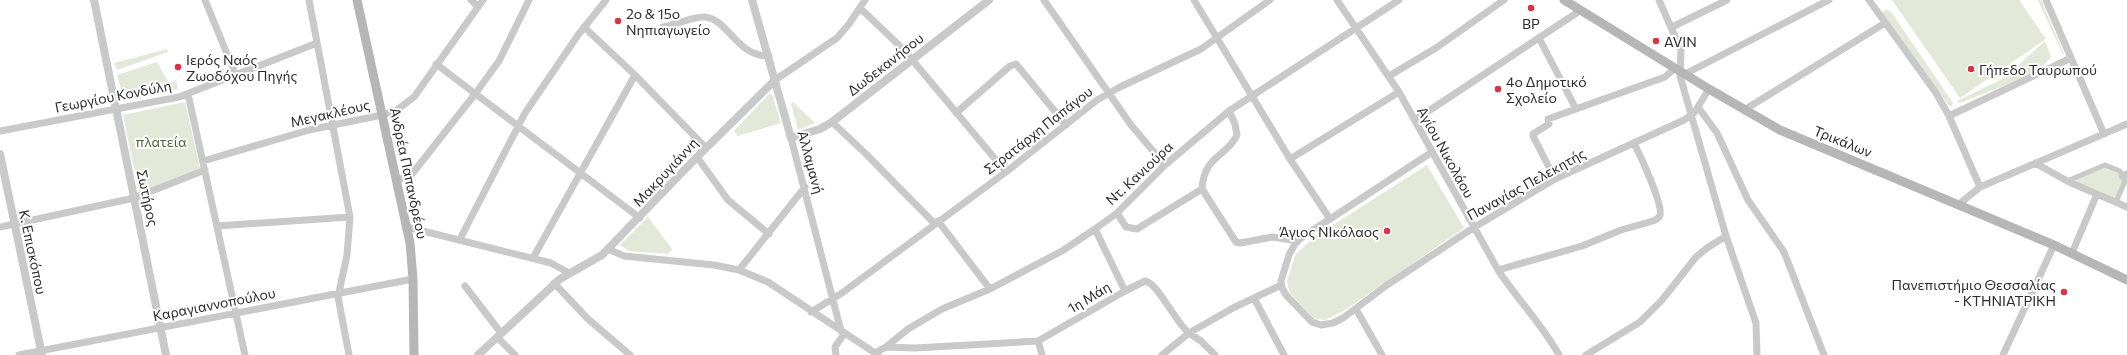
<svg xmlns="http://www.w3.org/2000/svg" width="2127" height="355" font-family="Commissioner,sans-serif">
	<rect width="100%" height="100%" fill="#fff"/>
	<path fill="#e3e9d9" d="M 1892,0 L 2019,0 L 2046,39 L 1960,98 Z
		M 2038,0 L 2041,0 L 2064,54 L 2063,55 Z
		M 1886,9 L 1892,13 L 1953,103 L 1952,106 L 1949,106 L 1882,13 Z
		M 2045,41 L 2051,57 C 2039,75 1984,93 1963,102 L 1959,103 L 1957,101 L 2004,78 Z
		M 167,49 L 168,52 L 117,70 L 114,63 Z
		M 157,62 L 169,83 L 176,80 L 178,89 L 124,100 L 117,75 Z
		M 769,94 L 772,94 L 781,123 L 738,136 L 734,131 Z
		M 185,102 L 200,168 L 139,193 L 123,115 Z
		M 793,102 L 815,123 L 798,130 L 791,104 Z
		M 1427,165 L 1464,228 L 1345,310 L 1325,320 L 1313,318 L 1290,293 L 1288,287 L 1287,281 L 1295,256 L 1300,250 L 1319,234 Z
		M 2105,166 L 2119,172 L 2123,181 L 2115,201 L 2069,181 Z
		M 648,217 L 672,249 L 668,254 L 629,251 L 620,245 Z"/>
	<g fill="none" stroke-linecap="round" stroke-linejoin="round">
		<path stroke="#c9c9c9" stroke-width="5" d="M 2067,181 L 2105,165 L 2120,171 L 2125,181 L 2116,202"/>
		<path stroke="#c9c9c9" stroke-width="7" d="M 205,0 L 236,76
			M 309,0 L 350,217 L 347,255 L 338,297 L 349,355
			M 471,0 L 478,7
			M 1044,0 L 1131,125 L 1165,165
			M 1194,0 L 1290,159 L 1330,219
			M 1337,0 L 1399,92 L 1498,270 C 1517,299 1542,324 1559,355
			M 1659,0 L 1681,50 L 1680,76 L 1726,236 L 1756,323 L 1757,355
			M 1869,0 L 1936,93 L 1949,116 L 1980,187
			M 2046,0 L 2104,134
			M 860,8 L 904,50 L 1006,172
			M 584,27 L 635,75 L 706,148
			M 663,27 C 674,25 694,16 705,17 C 728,19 737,57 769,56
			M 1672,27 L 1727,0
			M 1539,38 L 1576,109
			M 436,64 L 640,218
			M 1685,74 L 1829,0
			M 1389,76 L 1436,48 L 1504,0
			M 775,80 L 837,38 L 849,24 L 865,0
			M 188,94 L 245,355
			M 1698,107 L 1717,133 L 1748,200 L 1784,252 L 1824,355
			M 1744,110 L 1885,23
			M 1229,111 L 1235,124 L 1237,135 C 1227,157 1204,155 1202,189 L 1236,242 L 1240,243 L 1273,237 L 1297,241
			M 956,113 L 1010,66 L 1016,64 L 1066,125
			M 1949,116 L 2071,58
			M 1415,120 L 1581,10
			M 832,122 L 865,153 L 935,224
			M 0,131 L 179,97 L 317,43
			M 791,138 L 841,331
			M 1432,152 L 1301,238 L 1295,244 L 1289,255 L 1281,281 L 1282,288 L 1286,295 L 1312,322 L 1321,325 L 1333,323 L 1343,318 L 1387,285 L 1473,228 L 1555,179 L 1684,120 L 1694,113 L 1709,89
			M 697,157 L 728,200 L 769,234
			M 1290,159 L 1399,92
			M 203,161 L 309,130 L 382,115 L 397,110 L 414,97 L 483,0
			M 2035,163 L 2069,182 L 2127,207
			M 2122,176 L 2127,174
			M 1555,179 L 1533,136 L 1533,134 L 1549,124 L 1548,119 L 1665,77 L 1675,68
			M 396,181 L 412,174 L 475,94 L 499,61 L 529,0
			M 1958,205 L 1980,187 L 2127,124
			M 1117,213 L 1126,227 L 1137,229 L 1202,189
			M 938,221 L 990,289
			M 217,226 L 350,217
			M 0,227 L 134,198 L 205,170
			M 407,227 L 551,263 L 569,273
			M 1095,229 L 1125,291
			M 460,239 L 525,113 L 578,35 L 606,0
			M 608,249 L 624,256 L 714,265 L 739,270 L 768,282 L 878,355
			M 2072,253 L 2097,194
			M 533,258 L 635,75
			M 739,270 L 805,187
			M 1498,270 L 1582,246 L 1621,230 L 1653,221 C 1656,220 1659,218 1660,215 C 1663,204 1640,155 1634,143
			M 554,283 L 588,319 L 630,355
			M 465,286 L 501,333
			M 1254,298 L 1284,355
			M 1356,309 L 1382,355
			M 811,312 L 842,293 L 1006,172 L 1097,100 L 1120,87 L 1201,49 L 1270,0
			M 497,337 L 515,355
			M 1038,341 L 1042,355
			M 886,347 L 908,329 L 942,309 L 990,289 L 1062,251 L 1095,229 L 1117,213 L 1165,165 L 1229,111 L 1399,0
			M 875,353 L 886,347 L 915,348 L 1038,341 L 1125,291 L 1145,281 C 1158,283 1175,322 1189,333 L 1233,308 L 1281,285
			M 19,355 L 413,279
			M 836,355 L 835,347 L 844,334
			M 1162,355 L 1189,333 L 1201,341 L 1215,355
			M 1586,355 L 1640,322 L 1662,300 L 1696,257 L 1707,248 L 1726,236
			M 2003,355 L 2054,245"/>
		<path stroke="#c9c9c9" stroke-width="8" d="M 94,0 L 166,355
			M 752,0 L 791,138 L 820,129 L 832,122 L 989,0
			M 0,154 L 42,355
			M 478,355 L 560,279 L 602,255 L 697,157 L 775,80"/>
		<path stroke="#b6b6b6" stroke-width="9" d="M 357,0 L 410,243 L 413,279 L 414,355
			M 1564,0 L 1709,89 L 1780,130 L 2054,245 L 2127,280"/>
	</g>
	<g fill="#df3145" stroke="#fff" stroke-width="1.5">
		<circle cx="1531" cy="8" r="4"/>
		<circle cx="618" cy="21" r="4"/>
		<circle cx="1656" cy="41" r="4"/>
		<circle cx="178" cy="67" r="4"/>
		<circle cx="1971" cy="69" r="4"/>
		<circle cx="1498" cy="89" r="4"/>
		<circle cx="1387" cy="231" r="4"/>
		<circle cx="2064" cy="292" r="4"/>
	</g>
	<g text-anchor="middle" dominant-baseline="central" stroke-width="4" stroke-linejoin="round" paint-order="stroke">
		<g font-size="14" fill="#2c2c2c" stroke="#fff" text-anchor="start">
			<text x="626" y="13">2ο &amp; 15ο<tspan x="626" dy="16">Νηπιαγωγείο</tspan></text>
			<text x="1531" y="23" text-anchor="middle">BP</text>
			<text x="1664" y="41">AVIN</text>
			<text x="186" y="59">Ιερός Ναός<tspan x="186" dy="16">Ζωοδόχου Πηγής</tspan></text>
			<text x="1979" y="69">Γήπεδο Ταυρωπού</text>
			<text x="1506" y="81">4ο Δημοτικό<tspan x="1506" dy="16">Σχολείο</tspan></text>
			<text x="1379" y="231" text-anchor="end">Άγιος ΝΙκόλαος</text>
			<text x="2056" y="284" text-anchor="end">Πανεπιστήμιο Θεσσαλίας<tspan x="2056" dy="16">- ΚΤΗΝΙΑΤΡΙΚΗ</tspan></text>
		</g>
		<g font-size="14" fill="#2c2c2c" stroke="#fff">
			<text transform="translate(885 64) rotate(-38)">Δωδεκανήσου</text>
			<text transform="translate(113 96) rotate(-11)">Γεωργίου Κονδύλη</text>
			<text transform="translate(330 113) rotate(-13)">Μεγακλέους</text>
			<text transform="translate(1038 130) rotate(-38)">Στρατάρχη Παπάγου</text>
			<text transform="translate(1843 141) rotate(22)">Τρικάλων</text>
			<text transform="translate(1446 152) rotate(61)">Αγίου Νικολάου</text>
			<text transform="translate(811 162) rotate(75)">Αλλαμανή</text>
			<text transform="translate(665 172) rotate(-47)">Μακρυγιάννη</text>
			<text transform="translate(409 173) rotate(78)">Ανδρέα Παπανδρέου</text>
			<text transform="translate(1139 173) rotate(-43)">Ντ. Κανιούρα</text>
			<text transform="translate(1526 184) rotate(-29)">Παναγίας Πελεκητής</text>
			<text transform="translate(148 198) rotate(78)">Σωτήρος</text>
			<text transform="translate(33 252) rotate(78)">Κ. Επισκόπου</text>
			<text transform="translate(1089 297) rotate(-31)">1η Μάη</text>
			<text transform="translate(214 304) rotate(-11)">Καραγιαννοπούλου</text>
		</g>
		<g font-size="14" fill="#51653b" stroke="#fff">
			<text x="161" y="141">πλατεία</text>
		</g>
	</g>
</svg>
